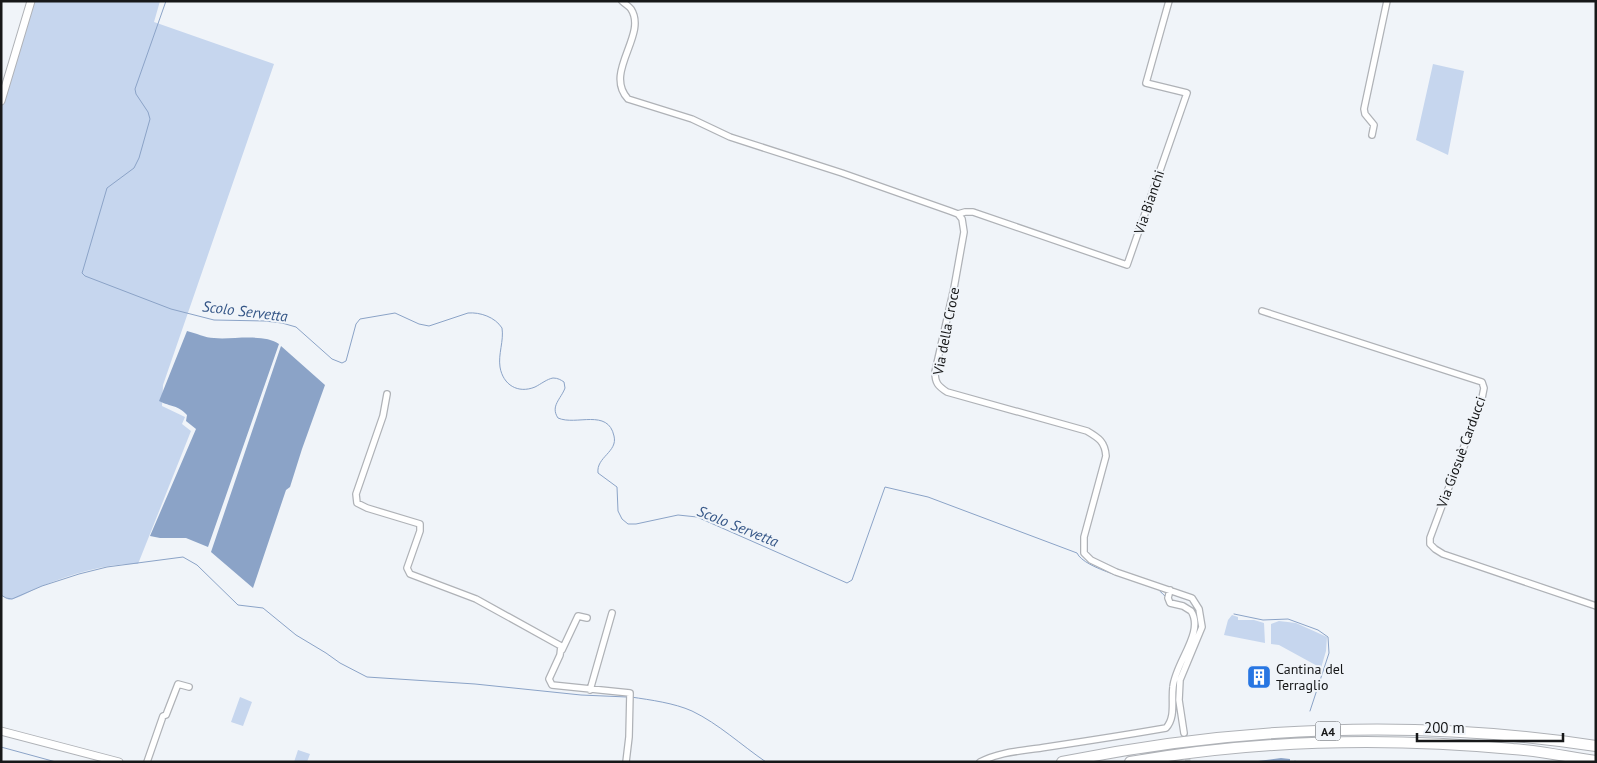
<svg xmlns="http://www.w3.org/2000/svg" width="1597" height="763" font-family="'PT Sans',sans-serif">
	<rect width="100%" height="100%" fill="#f0f4f9"/>
	<path fill="#c6d6ee" d="M 34,1 L 160,1 L 154,22 L 274,64 L 163,385 L 162,406 L 185,417 L 182,424 L 191,431 L 138,564 C 106,563 72,574 42,586 C 31,590 21,598 9,600 L 1,595 L 1,108 Z
		M 1433,64 L 1464,71 L 1448,155 L 1416,140 Z
		M 1232,615 L 1238,617 L 1238,620 L 1254,620 L 1264,623 L 1265,643 L 1224,635 L 1228,620 Z
		M 1279,621 L 1296,623 L 1327,637 L 1326,651 L 1321,668 L 1279,645 L 1271,644 L 1271,624 Z
		M 240,697 L 252,702 L 243,726 L 231,722 Z
		M 298,750 L 310,754 L 307,762 L 294,762 Z"/>
	<path fill="#8ba3c7" d="M 187,331 C 196,333 205,338 214,338 C 231,340 264,333 279,344 L 208,547 L 186,538 L 160,538 L 150,536 L 196,429 L 186,421 L 187,415 C 178,405 171,407 159,401 Z
		M 281,346 L 325,385 L 302,449 L 290,487 L 286,490 L 253,588 L 211,552 Z
		M 1281,758 L 1290,759 L 1290,762 L 1250,762 Z"/>
	<g fill="none" stroke-linecap="round" stroke-linejoin="round">
		<path stroke="#8ba3c7" stroke-width="1" d="M 166,1 L 135,89 L 136,94 L 148,112 L 150,119 L 139,158 L 134,168 L 107,188 L 83,270 L 82,273 L 85,276 L 171,309 L 214,320 L 265,321 L 282,323 L 296,327 L 332,359 L 342,363 L 346,361 L 356,324 L 360,319 L 395,313 L 419,324 L 429,326 L 468,313 C 480,312 495,317 502,328 C 504,341 498,354 500,367 C 503,385 518,394 535,387 C 541,384 547,379 553,378 C 558,378 561,380 564,382 L 565,388 C 561,399 550,406 558,418 C 576,426 608,408 614,436 C 618,452 596,457 598,473 L 617,487 L 618,511 L 622,519 L 628,524 L 636,524 L 678,515 L 697,517 L 847,583 L 852,580 L 885,487 L 928,497 L 1077,553 C 1084,569 1139,581 1156,588 C 1160,590 1162,594 1165,596
			M 1,595 L 6,598 L 12,599 L 42,586 L 79,574 L 107,567 L 183,557 L 197,565 L 238,605 L 263,608 L 296,635 L 326,653 L 340,663 L 367,677 L 475,684 L 581,695 L 627,697
			M 1234,614 L 1263,620 L 1288,619 L 1318,630 L 1328,637 L 1329,653 L 1310,711
			M 631,697 C 651,700 674,703 692,711 C 719,724 741,745 766,762
			M 1,747 L 56,762
			M 1295,762 L 1295,761"/>
		<path stroke="#cfd3d7" stroke-width="5.5" stroke-dasharray="5.5 3" stroke-linecap="butt" d="M 1185,740 L 1188,762"/>
		<defs>
			<path id="minor" d="M 622,1 C 625,4 629,6 631,9 C 648,35 603,72 628,99 L 692,119 L 730,137 L 842,173 L 950,211 L 958,214 L 962,219 L 964,232 L 954,288 L 935,372 C 935,383 938,386 947,392 L 1087,431 C 1099,438 1105,442 1106,456 L 1084,537 L 1084,553 L 1091,560 L 1116,572 L 1192,598 L 1199,609 L 1202,627 L 1180,680 L 1179,700 L 1184,733
				M 1372,135 L 1374,125 L 1365,114 L 1364,109 L 1387,1
				M 958,214 L 965,212 L 973,212 L 1127,265 L 1187,93 L 1146,83 L 1169,1
				M 1262,311 L 1482,382 L 1484,388 L 1482,398 L 1430,538 L 1430,544 L 1435,549 L 1443,554 L 1596,606
				M 387,394 L 383,416 L 356,494 L 357,503 L 367,508 L 420,524 L 420,531 L 407,568 L 410,574 L 476,599 L 561,646 L 560,655 L 549,679 L 552,685 L 630,693 L 629,737 L 626,762
				M 562,650 L 578,616 L 587,618
				M 590,690 L 612,613
				M 147,762 L 163,716 L 166,715 L 178,684 L 189,687
				M 980,762 C 1001,751 1024,751 1047,747 C 1087,741 1126,735 1166,728 C 1176,717 1171,701 1173,687 C 1175,663 1205,632 1191,611 L 1183,606 L 1170,603 L 1168,598 L 1170,590"/>
			<path id="tertiary" d="M 1,101 L 31,1
				M 1,731 L 119,762"/>
			<path id="motorway" d="M 1062,762 C 1237,726 1419,719 1596,746
				M 1130,762 C 1256,740 1386,737 1513,749 C 1541,751 1568,757 1596,761"/>
		</defs>
		<use href="#minor" stroke="#afb2b7" stroke-width="8"/>
		<use href="#tertiary" stroke="#afb2b7" stroke-width="9"/>
		<use href="#motorway" stroke="#afb2b7" stroke-width="12"/>
		<use href="#minor" stroke="#fff" stroke-width="5.5"/>
		<use href="#tertiary" stroke="#fff" stroke-width="7"/>
		<use href="#motorway" stroke="#fff" stroke-width="10"/>
	</g>
	<defs>
		<symbol id="building-square" viewBox="-11 -11 22 22"><rect x="-9" y="-9" width="18" height="18" rx="4" fill="#2876e2" stroke="#f0f4f9"/><path d="M-4-6H4V6H1V3H-1V6H-4ZM-2.5-4.3h1.7v1.8h-1.7ZM.8-4.3h1.7v1.8H.8ZM-2.5-1h1.7V.8h-1.7ZM.8-1h1.7V.8H.8Z" fill="#fff"/></symbol>
	</defs>
	<g fill-rule="evenodd">
		<use href="#building-square" x="1245" y="663" width="28" height="28"/>
	</g>
	<g text-anchor="middle" dominant-baseline="central" stroke-width="4" stroke-linejoin="round" paint-order="stroke">
		<rect fill="#f0f4f9" stroke="#585a5c" stroke-width="1" x="1315.5" y="721.5" width="25" height="19" rx="4"/>
		<g font-size="12" font-weight="bold" fill="#171819">
			<text x="1328" y="731">A4</text>
		</g>
		<g font-size="14" fill="#171819" stroke="#f0f4f9">
			<text transform="translate(1149 202) rotate(-71)">Via Bianchi</text>
			<text transform="translate(946 331) rotate(-79)">Via della Croce</text>
			<text transform="translate(1461 452) rotate(-70)">Via Giosuè Carducci</text>
		</g>
		<g font-size="14" fill="#171819" stroke="#f0f4f9" text-anchor="start">
			<text x="1276" y="669">Cantina del<tspan x="1276" dy="16">Terraglio</tspan></text>
		</g>
		<g font-size="15" font-style="italic" fill="#355687" stroke="#f0f4f9">
			<text transform="translate(245 311) rotate(7)">Scolo Servetta</text>
			<text transform="translate(738 526) rotate(22)">Scolo Servetta</text>
		</g>
	</g>
	<rect width="1597" height="763" fill="none" stroke="#171819" stroke-width="5"/>
	<path d="M1417 733v8h146v-8" fill="none" stroke="#171819" stroke-width="2.5"/>
	<text x="1424" y="733" font-size="15" fill="#171819" stroke="#f0f4f9" stroke-width="4" paint-order="stroke">200 m</text>
</svg>
